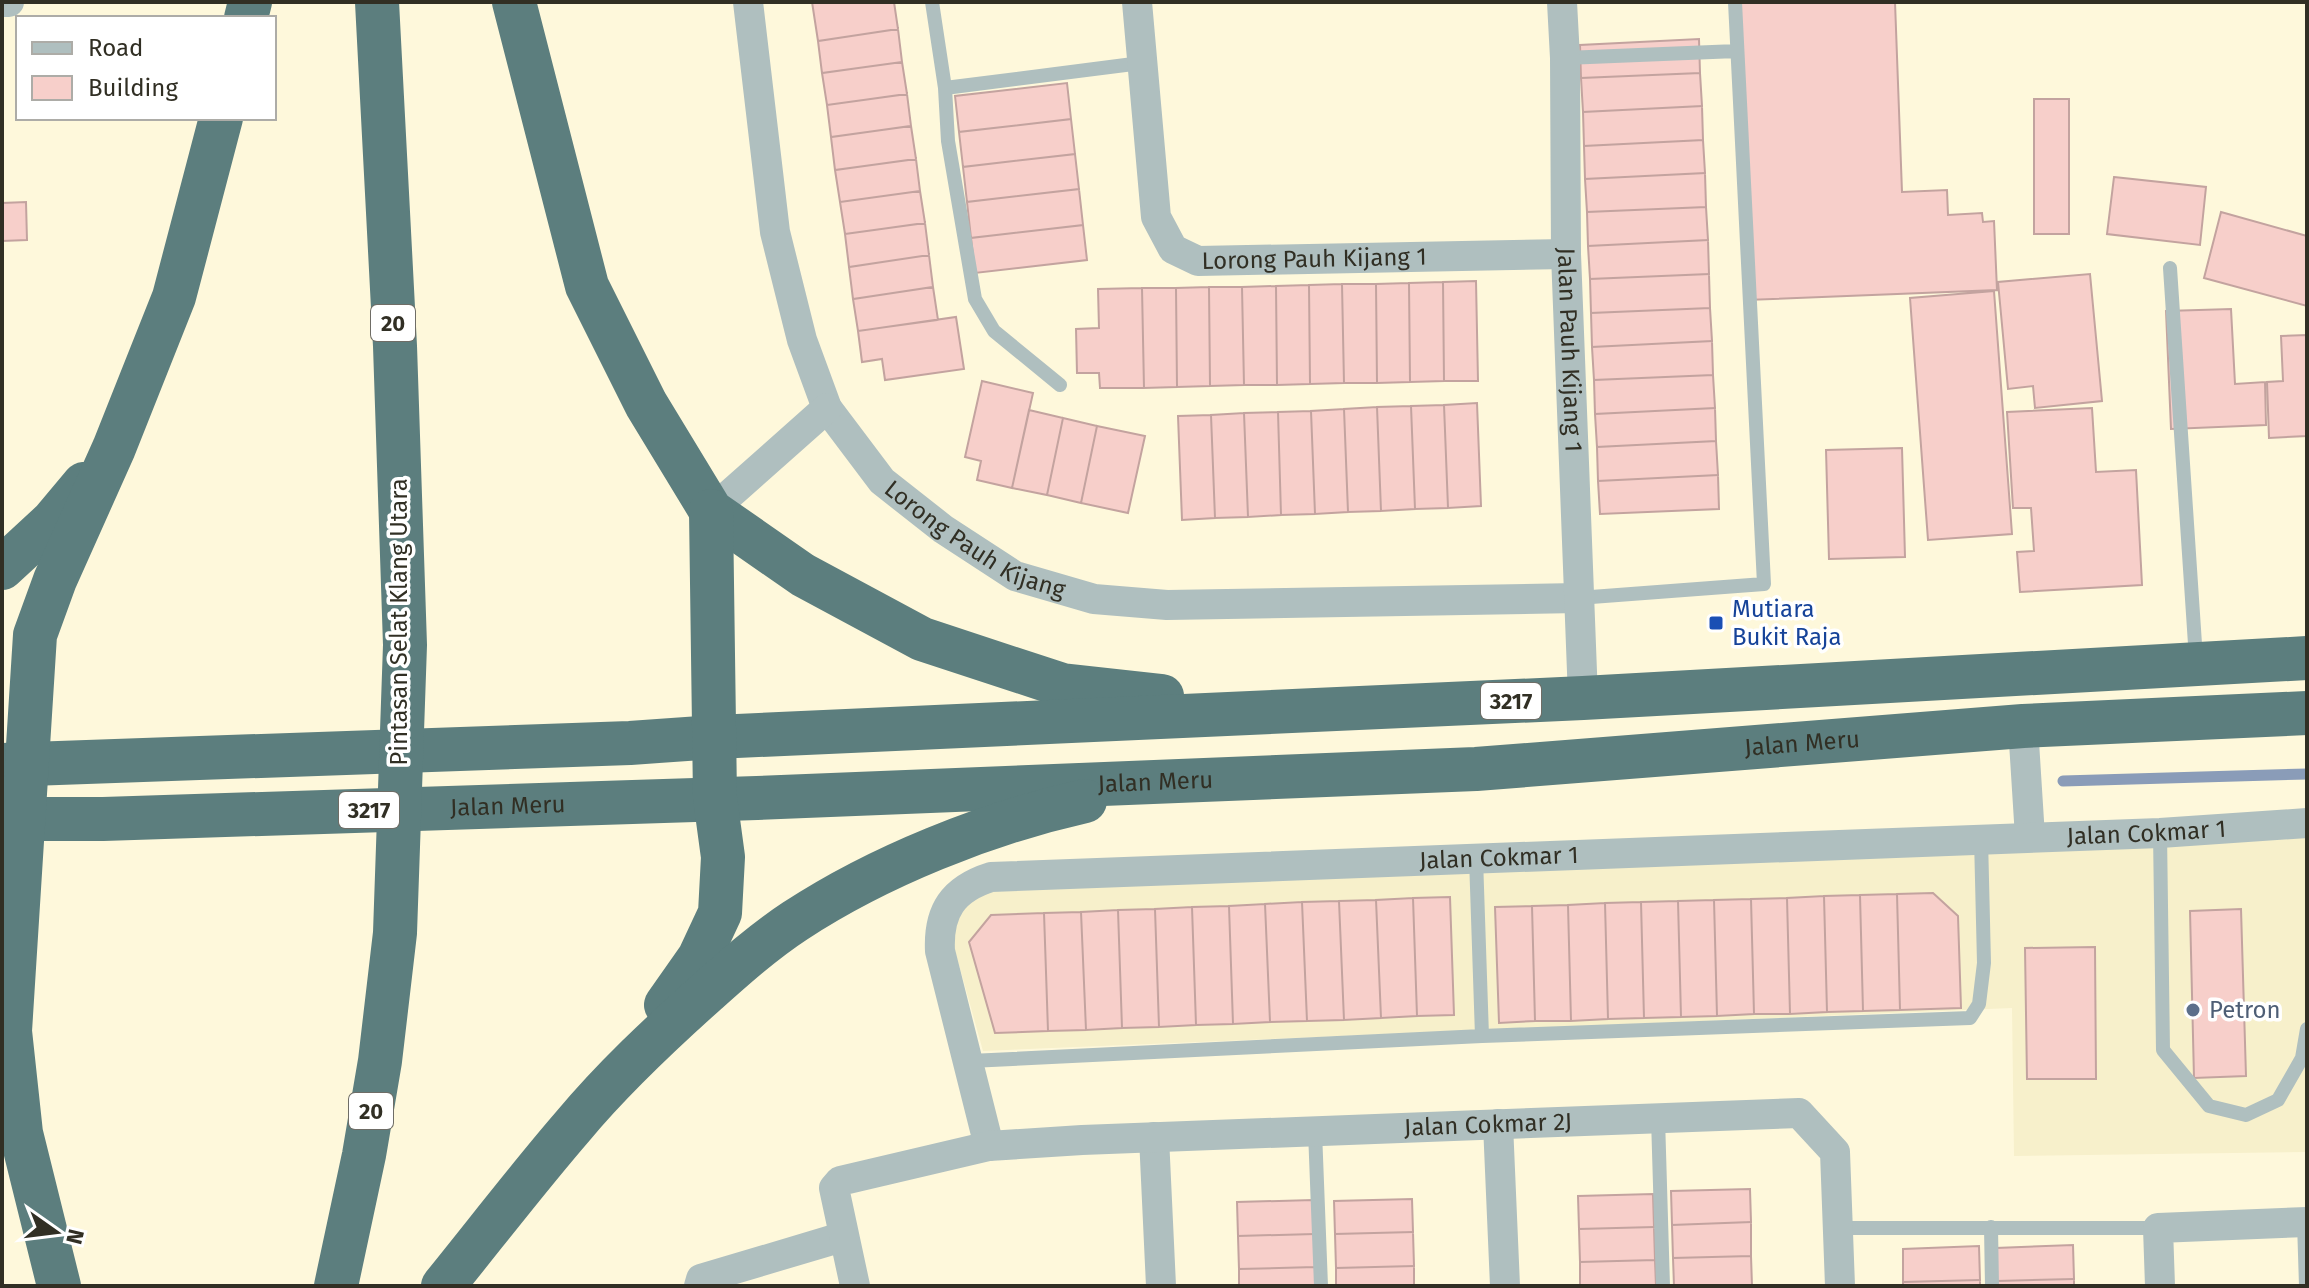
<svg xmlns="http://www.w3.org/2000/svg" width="2309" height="1288" font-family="'Fira Sans',sans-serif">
	<rect width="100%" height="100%" fill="#fef8db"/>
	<path fill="#f7f0cb" d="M 2307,836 L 2307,1152 L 2014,1156 L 2012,1008 L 983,1051 L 954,947 L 954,929 L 963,908 L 989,888 Z"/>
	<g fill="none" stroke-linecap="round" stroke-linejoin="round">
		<path stroke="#8a9cb8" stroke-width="11" d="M 2063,781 L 2307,774"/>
	</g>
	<path fill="#f7cfca" stroke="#c3a39f" stroke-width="2" d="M 812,2 L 894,2 L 898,29 L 818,41 Z
		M 1736,2 L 1895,2 L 1902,192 L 1947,190 L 1948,215 L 1982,213 L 1983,222 L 1994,221 L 1997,290 L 1746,300 Z
		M 898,29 L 902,62 L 822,73 L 818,41 Z
		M 1699,39 L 1700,73 L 1581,78 L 1580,45 Z
		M 902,62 L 907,94 L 827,105 L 822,73 Z
		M 1700,73 L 1702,106 L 1583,112 L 1581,78 Z
		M 1067,83 L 1071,119 L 959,132 L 955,96 Z
		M 907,94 L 911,126 L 831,137 L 827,105 Z
		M 2034,99 L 2069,99 L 2069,234 L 2034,234 Z
		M 1702,106 L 1703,140 L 1584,146 L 1583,112 Z
		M 1071,119 L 1075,154 L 963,167 L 959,132 Z
		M 911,126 L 916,159 L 835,170 L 831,137 Z
		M 1703,140 L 1705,173 L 1585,179 L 1584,146 Z
		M 1075,154 L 1079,189 L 967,202 L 963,167 Z
		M 916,159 L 920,191 L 840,202 L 835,170 Z
		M 1705,173 L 1706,207 L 1587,212 L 1585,179 Z
		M 2114,177 L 2206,187 L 2200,245 L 2107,234 Z
		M 1079,189 L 1083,225 L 971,238 L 967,202 Z
		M 920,191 L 925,223 L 845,234 L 840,202 Z
		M 26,202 L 27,240 L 2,241 L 2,203 Z
		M 1706,207 L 1708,240 L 1588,246 L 1587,212 Z
		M 2221,212 L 2307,236 L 2307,306 L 2204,278 Z
		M 925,223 L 929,255 L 849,267 L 845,234 Z
		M 1083,225 L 1087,260 L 975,273 L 971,238 Z
		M 1708,240 L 1709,274 L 1590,279 L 1588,246 Z
		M 929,255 L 933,287 L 853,299 L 849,267 Z
		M 1709,274 L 1710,308 L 1591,313 L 1590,279 Z
		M 2090,274 L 2102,401 L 2035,408 L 2033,386 L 2008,389 L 1998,282 Z
		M 1476,281 L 1478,381 L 1444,381 L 1443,282 Z
		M 1443,282 L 1444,381 L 1410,382 L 1409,283 Z
		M 1409,283 L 1410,382 L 1377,383 L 1376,284 Z
		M 1342,284 L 1344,383 L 1310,384 L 1309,285 Z
		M 1342,284 L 1376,284 L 1377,383 L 1344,383 Z
		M 1309,285 L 1310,384 L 1277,385 L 1276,286 Z
		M 1276,286 L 1277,385 L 1244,385 L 1242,287 Z
		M 933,287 L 938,320 L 858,331 L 853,299 Z
		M 1209,287 L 1210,386 L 1177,387 L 1176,288 Z
		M 1209,287 L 1242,287 L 1244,385 L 1210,386 Z
		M 1142,288 L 1144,388 L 1100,388 L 1099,373 L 1077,373 L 1076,329 L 1099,328 L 1098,289 Z
		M 1142,288 L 1176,288 L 1177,387 L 1144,388 Z
		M 1994,291 L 2012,534 L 1928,540 L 1910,298 Z
		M 1710,308 L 1712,341 L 1592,347 L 1591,313 Z
		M 2231,309 L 2235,384 L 2265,382 L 2266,425 L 2171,429 L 2166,311 Z
		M 956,317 L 964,369 L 885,380 L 882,359 L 862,362 L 858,331 Z
		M 2307,335 L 2307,436 L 2269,438 L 2267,382 L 2283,381 L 2281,336 Z
		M 1712,341 L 1713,375 L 1594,380 L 1592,347 Z
		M 1713,375 L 1715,408 L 1595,414 L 1594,380 Z
		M 982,381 L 1033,393 L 1012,488 L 977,480 L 981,461 L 965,457 Z
		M 1477,403 L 1481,506 L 1448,508 L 1444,405 Z
		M 1444,405 L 1448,508 L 1415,509 L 1411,406 Z
		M 1411,406 L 1415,509 L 1381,511 L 1377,407 Z
		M 1377,407 L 1381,511 L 1348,512 L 1344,409 Z
		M 1715,408 L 1716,441 L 1597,447 L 1595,414 Z
		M 2092,408 L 2096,472 L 2136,470 L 2142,585 L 2020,592 L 2017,552 L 2034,551 L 2031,508 L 2013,508 L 2007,412 Z
		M 1344,409 L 1348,512 L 1315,514 L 1311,411 Z
		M 1029,410 L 1063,418 L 1047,495 L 1012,488 Z
		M 1311,411 L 1315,514 L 1281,515 L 1278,412 Z
		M 1278,412 L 1281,515 L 1248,517 L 1244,413 Z
		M 1244,413 L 1248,517 L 1215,518 L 1211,415 Z
		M 1211,415 L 1215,518 L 1182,520 L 1178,416 Z
		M 1063,418 L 1097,426 L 1081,503 L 1047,495 Z
		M 1097,426 L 1145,436 L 1128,513 L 1081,503 Z
		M 1716,441 L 1718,475 L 1598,481 L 1597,447 Z
		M 1902,448 L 1905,557 L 1829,559 L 1826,450 Z
		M 1718,475 L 1719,509 L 1600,514 L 1598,481 Z
		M 1933,893 L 1958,916 L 1961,1008 L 1900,1010 L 1897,894 Z
		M 1897,894 L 1900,1010 L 1863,1011 L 1860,895 Z
		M 1860,895 L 1863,1011 L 1827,1012 L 1824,896 Z
		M 1824,896 L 1827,1012 L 1790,1014 L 1787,898 Z
		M 1450,897 L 1454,1015 L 1417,1016 L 1413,898 Z
		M 1413,898 L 1417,1016 L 1381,1018 L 1376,900 Z
		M 1787,898 L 1790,1014 L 1754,1014 L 1751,899 Z
		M 1751,899 L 1754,1014 L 1717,1016 L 1714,900 Z
		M 1376,900 L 1381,1018 L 1344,1020 L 1339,901 Z
		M 1714,900 L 1717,1016 L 1681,1017 L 1678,901 Z
		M 1339,901 L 1344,1020 L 1307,1021 L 1302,902 Z
		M 1678,901 L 1681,1017 L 1644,1018 L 1641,902 Z
		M 1302,902 L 1307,1021 L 1270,1022 L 1265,904 Z
		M 1641,902 L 1644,1018 L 1608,1019 L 1605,903 Z
		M 1605,903 L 1608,1019 L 1571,1021 L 1568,905 Z
		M 1265,904 L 1270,1022 L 1233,1024 L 1229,906 Z
		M 1568,905 L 1571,1021 L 1535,1021 L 1532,906 Z
		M 1229,906 L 1233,1024 L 1196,1025 L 1192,907 Z
		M 1532,906 L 1535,1021 L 1499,1023 L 1495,907 Z
		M 1192,907 L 1196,1025 L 1159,1027 L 1155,909 Z
		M 1155,909 L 1159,1027 L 1122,1028 L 1118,910 Z
		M 2241,909 L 2246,1076 L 2194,1078 L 2190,911 Z
		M 1118,910 L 1122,1028 L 1086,1030 L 1081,912 Z
		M 1081,912 L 1086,1030 L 1048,1031 L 1044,913 Z
		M 1044,913 L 1048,1031 L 995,1033 L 969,942 L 991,915 Z
		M 2095,947 L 2096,1079 L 2027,1079 L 2025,948 Z
		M 1750,1189 L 1751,1222 L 1672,1225 L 1671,1191 Z
		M 1653,1194 L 1654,1227 L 1579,1229 L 1578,1196 Z
		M 1412,1199 L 1413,1232 L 1335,1234 L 1334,1201 Z
		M 1313,1200 L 1314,1234 L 1238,1236 L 1237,1202 Z
		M 1751,1222 L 1751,1256 L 1673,1258 L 1672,1225 Z
		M 1654,1227 L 1655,1260 L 1580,1262 L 1579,1229 Z
		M 1413,1232 L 1414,1266 L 1336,1268 L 1335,1234 Z
		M 1314,1234 L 1315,1267 L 1239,1269 L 1238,1236 Z
		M 2073,1245 L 2074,1279 L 1997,1281 L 1996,1248 Z
		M 1979,1246 L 1980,1280 L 1903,1282 L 1903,1249 Z
		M 1751,1256 L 1752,1286 L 1674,1286 L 1673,1258 Z
		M 1655,1260 L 1656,1286 L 1580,1286 L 1580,1262 Z
		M 1414,1266 L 1414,1286 L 1336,1286 L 1336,1268 Z
		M 1315,1267 L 1316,1286 L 1239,1286 L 1239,1269 Z
		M 2074,1279 L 2074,1286 L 1997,1286 L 1997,1281 Z
		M 1980,1280 L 1980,1286 L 1903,1286 L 1903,1282 Z"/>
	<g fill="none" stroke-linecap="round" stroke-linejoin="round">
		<path stroke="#afbfbf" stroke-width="14" d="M 932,2 L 945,88 L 948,141 L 975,299 L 994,331 L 1060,385
			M 1565,58 L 1737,51
			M 945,88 L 1141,63
			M 2170,268 L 2196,659
			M 1578,598 L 1764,584 L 1735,2
			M 2160,833 L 2163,1050 L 2209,1106 L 2246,1115 L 2278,1100 L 2302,1058 L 2307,1029
			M 1476,858 L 1482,1036
			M 970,1061 L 1482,1036 L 1970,1018 L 1979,1004 L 1984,963 L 1981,838
			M 1658,1118 L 1663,1286
			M 1315,1131 L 1321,1286
			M 2304,1222 L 2306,1286
			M 1991,1227 L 1992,1286
			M 1838,1228 L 2158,1228"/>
		<g stroke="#afbfbf" stroke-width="30">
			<path d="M 2,2 L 9,2"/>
			<path id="s1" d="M 748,2 L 775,232 L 802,340 L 827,408 L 882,481 L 943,529 L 1015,576 L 1094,599 L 1167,605 L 1578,598"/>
			<path id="s2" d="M 1137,2 L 1156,217 L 1173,249 L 1198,261 L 1566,254"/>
			<path id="s3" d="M 1562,2 L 1565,58 L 1566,254 L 1583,698"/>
			<path d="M 711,511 L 827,408"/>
			<path d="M 2023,726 L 2030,837"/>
			<path d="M 1498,1124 L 1505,1286"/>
			<path d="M 1154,1137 L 1161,1286"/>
			<path id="s4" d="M 989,1146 L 940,951 C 938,911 953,889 991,877 L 2160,833 L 2307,823"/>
			<path d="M 699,1286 L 701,1279 L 842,1237"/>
			<path id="s5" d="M 855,1286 L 834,1188 L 840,1181 L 989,1146 L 1082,1140 L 1799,1113 L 1835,1152 L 1840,1286"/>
			<path d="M 2160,1286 L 2158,1228 L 2307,1222"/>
		</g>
		<g stroke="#5c7e7e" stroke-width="44">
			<path d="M 514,2 L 587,286 L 646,404 L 711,511 L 803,575 L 922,639 L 1062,685 L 1162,696"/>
			<path d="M 246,18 L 250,2"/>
			<path d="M 2,568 L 53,521 L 84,484"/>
			<path d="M 2,765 L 630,743 L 715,737 L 1583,698 L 2307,658"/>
			<path id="s6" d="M 2,819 L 103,819 L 757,798 L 1476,769 L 2023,726 L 2307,713"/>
			<path d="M 666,1005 L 699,958 L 720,913 L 723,857 L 715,798 L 711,511"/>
			<path d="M 59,1286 L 21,1133 L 10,1031 L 35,635 L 55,580 L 114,448 L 174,297 L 221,118"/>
			<path d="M 336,1286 L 364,1155 L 380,1061 L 395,933 L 405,645 L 395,346 L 377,2"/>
			<path d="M 443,1286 C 486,1233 528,1178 573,1126 C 613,1078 659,1035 706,993 C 734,968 763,942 795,921 C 879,866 987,823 1085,801"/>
		</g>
	</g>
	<rect fill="#1a4fb4" stroke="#fff" stroke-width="3" x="1708" y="615" width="16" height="16" rx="4"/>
	<circle fill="#5c6f8a" stroke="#fff" stroke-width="3" cx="2193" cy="1010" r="8"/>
	<g text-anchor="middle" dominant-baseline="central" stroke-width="7" stroke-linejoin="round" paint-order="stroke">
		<g fill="#fff" stroke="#6f6d66" stroke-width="2">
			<rect x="371" y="305" width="44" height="36" rx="6"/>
			<rect x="1481" y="683" width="60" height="36" rx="6"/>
			<rect x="339" y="792" width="60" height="36" rx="6"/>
			<rect x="349" y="1093" width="44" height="36" rx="6"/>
		</g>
		<g font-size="22" font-weight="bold" fill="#312f24">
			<text x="393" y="323">20</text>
			<text x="1511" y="701">3217</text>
			<text x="369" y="810">3217</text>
			<text x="371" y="1111">20</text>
		</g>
		<g font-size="24" fill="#312f24" stroke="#fff">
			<text stroke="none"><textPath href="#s2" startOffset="396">Lorong Pauh Kijang 1</textPath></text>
			<text stroke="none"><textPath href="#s3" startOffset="348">Jalan Pauh Kijang 1</textPath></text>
			<text stroke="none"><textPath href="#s1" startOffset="618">Lorong Pauh Kijang</textPath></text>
			<text transform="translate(399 622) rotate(-90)">Pintasan Selat Klang Utara</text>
			<text stroke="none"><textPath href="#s6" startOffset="1802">Jalan Meru</textPath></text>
			<text stroke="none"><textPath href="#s6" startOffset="1154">Jalan Meru</textPath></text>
			<text stroke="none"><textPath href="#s6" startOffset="506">Jalan Meru</textPath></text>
			<text stroke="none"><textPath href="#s4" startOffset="1456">Jalan Cokmar 1</textPath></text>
			<text stroke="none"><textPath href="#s4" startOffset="808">Jalan Cokmar 1</textPath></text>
			<text stroke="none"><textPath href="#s5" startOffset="762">Jalan Cokmar 2J</textPath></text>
		</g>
		<g font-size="24" fill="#164399" stroke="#fff" text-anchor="start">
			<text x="1732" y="609">Mutiara<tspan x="1732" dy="28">Bukit Raja</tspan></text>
		</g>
		<g font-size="24" fill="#4e5e75" stroke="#fff" text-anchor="start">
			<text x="2209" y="1010">Petron</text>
		</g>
	</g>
	<rect width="2309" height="1288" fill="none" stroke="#312f24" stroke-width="8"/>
	<rect x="16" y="16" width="260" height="104" fill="#ffffff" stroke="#adaca7" stroke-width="2"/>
	<rect x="32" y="42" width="40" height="12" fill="#afbfbf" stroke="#adaca7" stroke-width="2"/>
	<text x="88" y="56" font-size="24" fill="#312f24">Road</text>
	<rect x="32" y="76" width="40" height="24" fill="#f7cfca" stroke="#adaca7" stroke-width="2"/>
	<text x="88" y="96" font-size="24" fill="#312f24">Building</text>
	<g transform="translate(56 1232) rotate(104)" stroke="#ffffff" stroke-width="6" paint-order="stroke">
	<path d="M0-6L14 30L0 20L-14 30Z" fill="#312f24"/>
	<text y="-12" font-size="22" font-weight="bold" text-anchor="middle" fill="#312f24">N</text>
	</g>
</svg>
